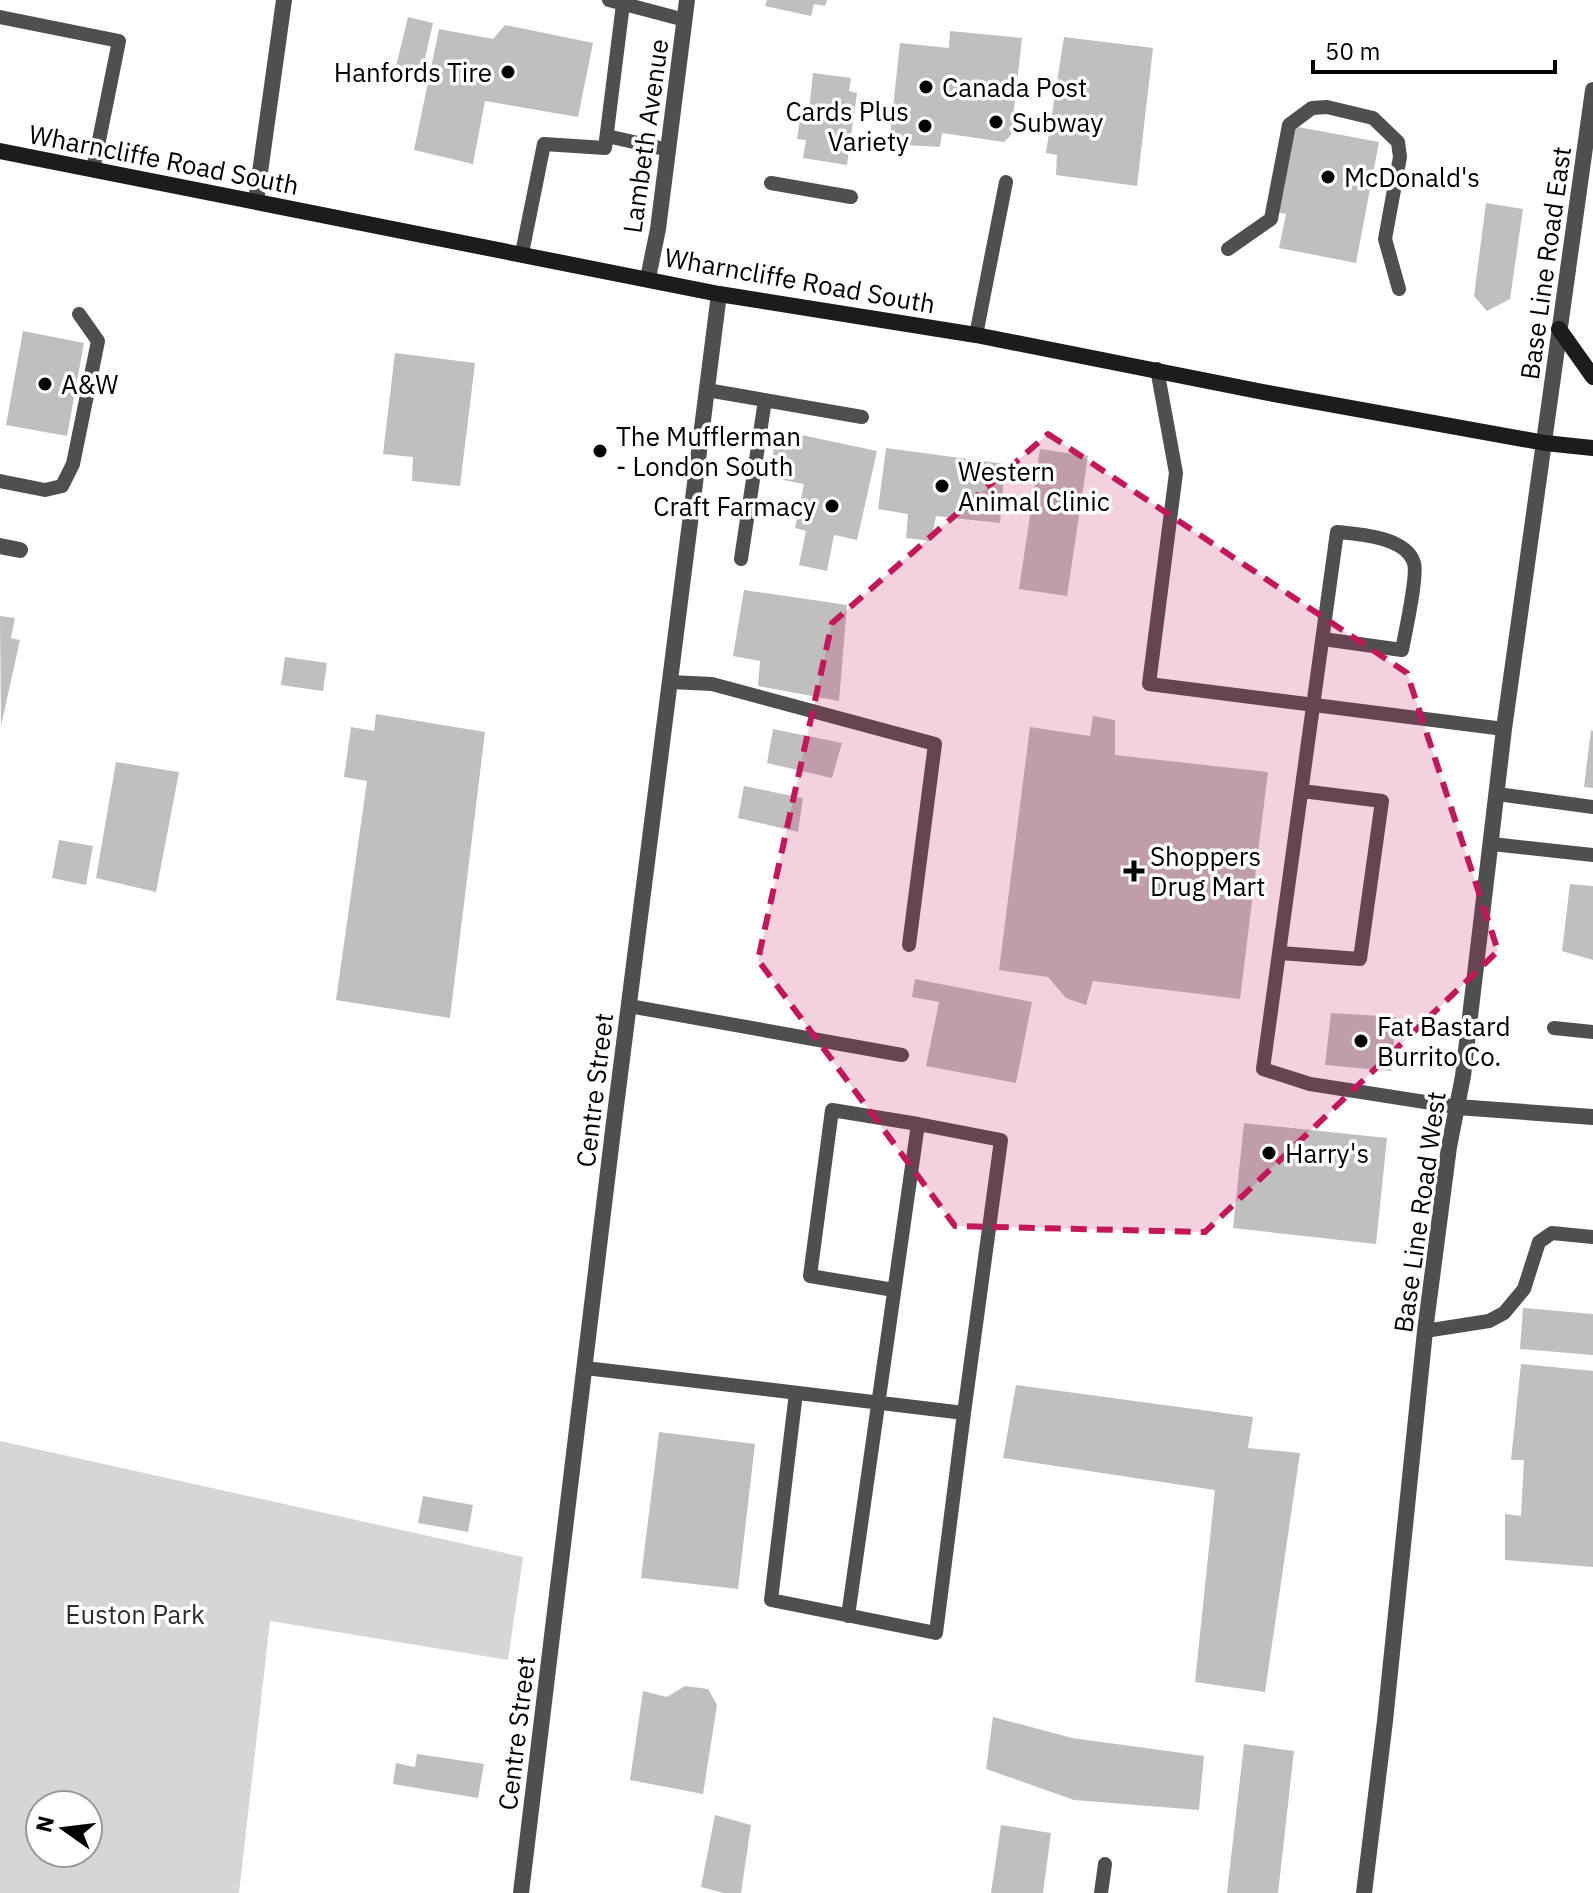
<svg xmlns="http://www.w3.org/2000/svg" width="1593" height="1893" font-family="'IBM Plex Sans',sans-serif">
	<rect width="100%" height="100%" fill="#fff"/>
	<path fill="#d6d6d6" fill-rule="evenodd" d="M 0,1441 L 523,1557 L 508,1660 L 270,1621 L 239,1893 L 0,1893 ZM 88,1805 L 88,1853 L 40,1853 L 40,1805 Z"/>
	<path fill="#bfbfbf" d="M 767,0 L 827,0 L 825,6 L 814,4 L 811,16 L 765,6 Z
		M 408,17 L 433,23 L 421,76 L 395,71 Z
		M 505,25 L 593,43 L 578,117 L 485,101 L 473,164 L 414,150 L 439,29 L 493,39 Z
		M 950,31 L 1022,38 L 1011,135 L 1004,142 L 942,133 L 940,147 L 889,144 L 900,43 L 949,48 Z
		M 1064,37 L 1153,48 L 1137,186 L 1056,175 L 1057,155 L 1046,153 Z
		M 813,73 L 851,78 L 849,91 L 857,93 L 847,165 L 803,158 L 806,140 L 797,139 L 800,119 L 808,120 Z
		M 1293,126 L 1379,142 L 1356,263 L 1279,248 L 1286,214 L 1277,212 Z
		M 1486,203 L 1523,209 L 1510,299 L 1487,311 L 1474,296 Z
		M 23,331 L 84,343 L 67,436 L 6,425 Z
		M 395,353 L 475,363 L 460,486 L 412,481 L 413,457 L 383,454 Z
		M 778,430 L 877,451 L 857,540 L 834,535 L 827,571 L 799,565 L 806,531 L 795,528 L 804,484 L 768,477 Z
		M 886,448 L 1005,464 L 1000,523 L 936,516 L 931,541 L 906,538 L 908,514 L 878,509 Z
		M 1040,449 L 1088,456 L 1067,596 L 1019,589 Z
		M 744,590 L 847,605 L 839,701 L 758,686 L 760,661 L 733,656 Z
		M 0,616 L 15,618 L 11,638 L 20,640 L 1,726 Z
		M 285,657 L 327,663 L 323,691 L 281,685 Z
		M 376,714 L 485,732 L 450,1018 L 336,1000 L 367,781 L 344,777 L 351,727 L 374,731 Z
		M 1093,716 L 1115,720 L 1115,755 L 1268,772 L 1240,999 L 1093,981 L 1086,1005 L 1066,998 L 1048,977 L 999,970 L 1030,727 L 1090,736 Z
		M 773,729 L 842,743 L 832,778 L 767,763 Z
		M 1591,730 L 1593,731 L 1593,788 L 1584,787 Z
		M 116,762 L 179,772 L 156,892 L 96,878 Z
		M 744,786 L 803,798 L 798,832 L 738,818 Z
		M 59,840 L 93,846 L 86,885 L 52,878 Z
		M 1570,884 L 1593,886 L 1593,960 L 1562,951 Z
		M 915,979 L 1032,1002 L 1016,1083 L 926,1066 L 939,1002 L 912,997 Z
		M 1331,1013 L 1396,1017 L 1391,1071 L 1325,1065 Z
		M 1244,1123 L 1387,1138 L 1376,1244 L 1233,1228 Z
		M 1523,1308 L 1593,1314 L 1593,1355 L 1520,1349 Z
		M 1521,1364 L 1593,1371 L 1593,1567 L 1505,1560 L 1505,1514 L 1521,1516 L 1524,1460 L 1511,1460 Z
		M 1016,1385 L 1253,1417 L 1248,1448 L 1300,1453 L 1265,1692 L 1195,1682 L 1215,1490 L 1003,1458 Z
		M 659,1432 L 755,1444 L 738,1589 L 641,1578 Z
		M 423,1496 L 473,1505 L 468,1532 L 418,1523 Z
		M 685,1686 L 708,1689 L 717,1705 L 703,1794 L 630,1780 L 643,1691 L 667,1697 Z
		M 993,1717 L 1072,1738 L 1204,1756 L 1199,1810 L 1074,1800 L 986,1769 Z
		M 1244,1744 L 1294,1751 L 1278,1893 L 1227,1893 Z
		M 417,1754 L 484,1764 L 478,1798 L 393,1784 L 396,1763 L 415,1767 Z
		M 715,1815 L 751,1825 L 741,1893 L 724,1893 L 701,1887 Z
		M 1001,1825 L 1051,1833 L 1043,1893 L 991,1893 Z"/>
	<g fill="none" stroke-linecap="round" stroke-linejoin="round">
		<path stroke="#4f4f4f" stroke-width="14" d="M 609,0 L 685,20
			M 0,17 L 119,41 L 93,170
			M 607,136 L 669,150
			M 771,183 L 851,197
			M 1228,249 L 1271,219 L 1289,125 L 1312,108 L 1327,107 L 1373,118 L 1398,142 L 1400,157 L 1385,239 L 1399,289
			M 522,253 L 544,144 L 605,148 L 623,4
			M 976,335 L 1006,182
			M 1157,369 L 1176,473 L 1149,684 L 1504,729
			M 707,390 L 862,417
			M 0,481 L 45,490 L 62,486 L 73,464 L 98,341 L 79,314
			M 741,559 L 765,400
			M 1323,639 L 1402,650 C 1405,634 1418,575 1414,563 C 1406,537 1359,534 1337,532 L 1263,1069 L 1310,1084 L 1457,1107
			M 670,682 L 712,684 L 935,744 L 909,945
			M 1497,794 L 1593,807
			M 1492,844 L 1593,855
			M 1280,953 L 1360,959 L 1382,801 L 1302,791
			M 629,1006 L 902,1055
			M 1554,1028 L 1593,1032
			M 918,1124 L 1001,1140 L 964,1413
			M 1425,1331 L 1489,1321 L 1504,1313 L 1524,1289 L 1539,1242 L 1552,1233 L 1593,1237
			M 585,1368 C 711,1383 838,1397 964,1413 L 936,1633 L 771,1600 L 796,1393
			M 848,1616 L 918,1124 L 832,1110 L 810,1276 L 894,1290
			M 1101,1893 L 1105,1864"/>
		<path stroke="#4f4f4f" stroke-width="16" d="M 256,201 L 284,0
			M 648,278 L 658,229 L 687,0
			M 0,546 L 20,550
			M 1457,1107 L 1593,1117
			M 521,1893 L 614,1122 L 719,294"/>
		<path stroke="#4f4f4f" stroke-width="16" d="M 1364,1893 L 1385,1721 L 1425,1331 L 1449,1147 L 1463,1076 L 1504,729 L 1593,90"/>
		<path stroke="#1c1c1c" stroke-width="16" d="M 0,151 L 719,294 L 976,335 L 1263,392 L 1545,443 L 1593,448
			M 1559,329 L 1593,377"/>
	</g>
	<path fill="#c2185b" fill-opacity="0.2" stroke="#c2185b" stroke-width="6" stroke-dasharray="16 10" stroke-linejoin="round" d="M 1048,434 L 1407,673 L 1498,951 L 1205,1232 L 955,1226 L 758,960 L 832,623 Z"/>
	<g fill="#000" stroke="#fff" stroke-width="3">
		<circle cx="508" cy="72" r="8"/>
		<circle cx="926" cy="87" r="8"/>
		<circle cx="996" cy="122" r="8"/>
		<circle cx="925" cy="126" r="8"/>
		<circle cx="1328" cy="177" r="8"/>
		<circle cx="45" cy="384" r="8"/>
		<circle cx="600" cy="451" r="8"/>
		<circle cx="942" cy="486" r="8"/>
		<circle cx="832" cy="506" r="8"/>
		<path d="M1130 859h8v8h8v8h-8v8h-8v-8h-8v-8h8z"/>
		<circle cx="1361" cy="1041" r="8"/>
		<circle cx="1269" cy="1153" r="8"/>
	</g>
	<g text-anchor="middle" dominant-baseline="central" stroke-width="7" stroke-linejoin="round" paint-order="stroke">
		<g font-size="26" fill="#000" stroke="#fff" text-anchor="start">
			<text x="492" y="72" text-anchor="end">Hanfords Tire</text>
			<text x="942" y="87">Canada Post</text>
			<text x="909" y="111" text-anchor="end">Cards Plus<tspan x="909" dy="30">Variety</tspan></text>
			<text x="1012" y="122">Subway</text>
			<text x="1344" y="177">McDonald's</text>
			<text x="61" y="384">A&amp;W</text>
			<text x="616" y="436">The Mufflerman<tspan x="616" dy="30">- London South</tspan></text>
			<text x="958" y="471">Western<tspan x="958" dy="30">Animal Clinic</tspan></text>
			<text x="816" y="506" text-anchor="end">Craft Farmacy</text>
			<text x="1150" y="856">Shoppers<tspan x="1150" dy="30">Drug Mart</tspan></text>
			<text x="1377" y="1026">Fat Bastard<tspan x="1377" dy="30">Burrito Co.</tspan></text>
			<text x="1285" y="1153">Harry's</text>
		</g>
		<g font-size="26" fill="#000" stroke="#fff">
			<text transform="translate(645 136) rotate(-82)">Lambeth Avenue</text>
			<text transform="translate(164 159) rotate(11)">Wharncliffe Road South</text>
			<text transform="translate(1545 263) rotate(-82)">Base Line Road East</text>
			<text transform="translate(800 280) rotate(10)">Wharncliffe Road South</text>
			<text transform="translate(594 1090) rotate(-83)">Centre Street</text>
			<text transform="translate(1419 1212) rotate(-82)">Base Line Road West</text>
			<text transform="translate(516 1733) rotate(-83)">Centre Street</text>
		</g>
		<g font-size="26" fill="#2d2d2d" stroke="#fff">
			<text x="135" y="1614">Euston Park</text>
		</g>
	</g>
	<g transform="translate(64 1829) rotate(284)"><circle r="38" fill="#ffffff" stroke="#999999" stroke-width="2"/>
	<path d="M0-6L14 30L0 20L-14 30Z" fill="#000000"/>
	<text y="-12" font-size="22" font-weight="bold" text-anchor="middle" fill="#000000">N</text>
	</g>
	<path d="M1313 60v12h242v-12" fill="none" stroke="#000000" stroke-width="4"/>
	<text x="1325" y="60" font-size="24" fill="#000000" stroke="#ffffff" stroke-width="6" paint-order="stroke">50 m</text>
</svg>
